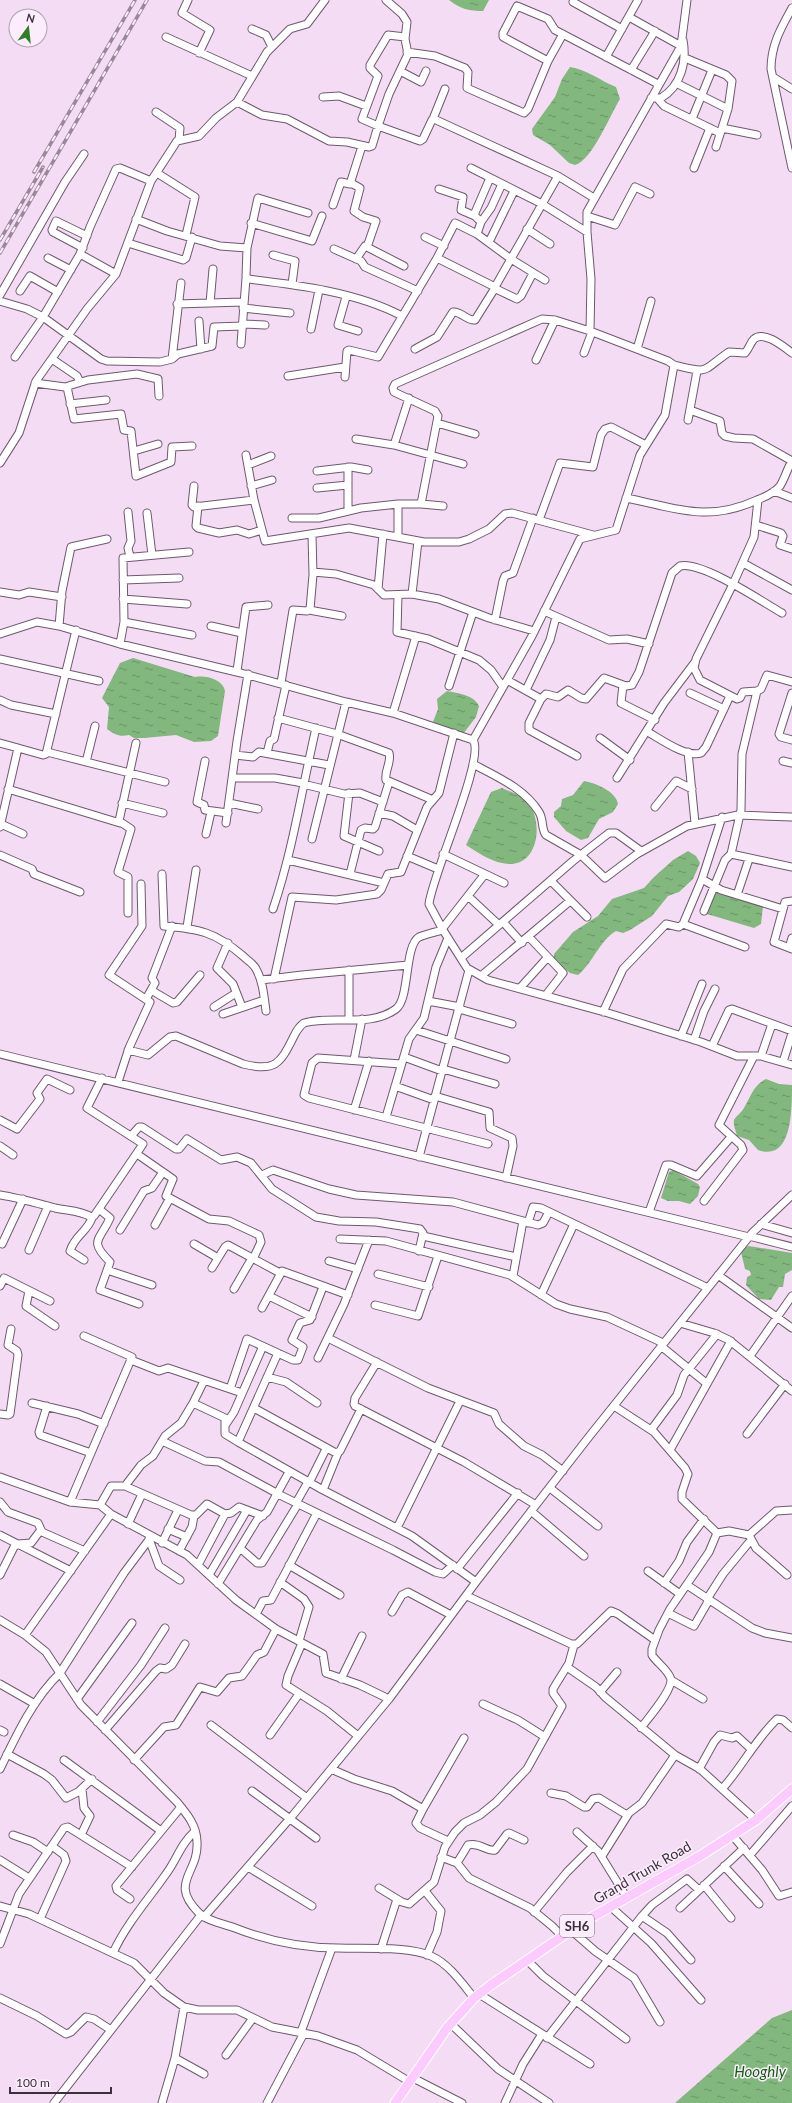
<svg xmlns="http://www.w3.org/2000/svg" width="792" height="2103" font-family="Lato,sans-serif">
	<defs>
		<pattern id="water-ripples" width="26" height="14" patternUnits="userSpaceOnUse"><rect width="26" height="14" fill="#82b77d"/><path d="M2 4q2-2 4 0t4 0M15 11q2-2 4 0t4 0" fill="none" stroke="#6b9567"/></pattern>
	</defs>
	<rect width="100%" height="100%" fill="#f5dcf5"/>
	<path fill="url(#water-ripples)" d="M 449,0 L 489,0 L 483,11 C 470,11 460,9 449,0 Z
		M 570,67 C 586,69 601,81 616,87 L 620,99 C 611,113 592,161 575,165 L 569,163 L 550,145 L 533,135 L 532,129 L 555,97 L 562,79 Z
		M 133,658 L 195,677 C 205,675 223,679 225,691 L 218,736 L 211,741 L 194,742 L 176,735 L 144,738 L 134,738 L 129,735 C 120,737 115,735 107,729 L 109,707 L 102,698 L 120,663 Z
		M 447,691 C 458,693 474,695 479,706 L 476,717 L 463,734 L 433,722 L 438,709 L 437,699 Z
		M 584,781 C 595,783 616,791 618,804 L 613,812 L 599,819 L 588,838 L 581,840 L 566,831 L 554,817 L 554,812 L 561,806 L 562,799 L 573,795 Z
		M 502,788 C 511,792 523,796 529,804 C 545,827 536,871 502,863 C 490,861 477,852 466,845 L 491,792 Z
		M 688,851 L 696,856 L 700,863 L 693,879 L 679,892 L 668,896 L 652,916 L 630,930 L 623,933 L 616,931 C 599,941 593,963 578,975 L 570,973 L 554,960 L 554,954 L 573,932 L 598,916 L 612,899 L 644,888 L 653,878 L 673,860 Z
		M 716,891 L 763,906 L 761,924 L 754,928 L 707,914 L 706,913 Z
		M 766,1079 L 779,1084 L 792,1085 C 792,1111 792,1162 758,1150 L 749,1140 L 737,1136 C 736,1131 733,1125 734,1120 C 736,1116 741,1113 744,1108 C 750,1098 754,1084 766,1079 Z
		M 673,1170 L 698,1184 L 700,1187 L 698,1196 L 690,1204 L 679,1201 L 668,1201 L 661,1198 L 669,1172 Z
		M 749,1246 L 792,1253 L 792,1270 L 785,1274 L 783,1287 L 779,1287 L 771,1300 L 759,1299 L 746,1285 L 747,1277 L 751,1275 L 750,1271 L 745,1269 L 741,1252 L 745,1247 Z
		M 792,2010 L 792,2103 L 675,2103 L 772,2018 Z"/>
	<g fill="none" stroke-linecap="round" stroke-linejoin="round">
		<defs>
			<path id="minor" d="M 188,0 L 182,13 L 210,30 L 199,53
				M 386,0 L 402,14 L 407,22 L 405,39 L 408,54 L 389,94 L 378,126 L 362,119 L 378,76 L 370,68 L 370,65 L 388,35 L 405,37
				M 573,2 L 622,29
				M 792,8 C 781,28 771,45 771,69 L 792,168
				M 629,17 L 681,46
				M 252,29 L 266,35 L 272,47
				M 166,37 L 252,76
				M 407,52 L 435,56 L 465,68 L 468,72 L 467,88 L 524,113 L 528,109 L 548,61 L 563,34
				M 606,57 L 638,0
				M 685,58 L 726,75 L 732,81 L 728,109 L 716,147
				M 548,61 L 503,37 L 503,33 L 517,6 L 548,19 L 555,30 L 658,84
				M 631,70 L 655,31
				M 400,71 L 421,82 L 426,71
				M 773,77 L 792,89
				M 676,83 L 728,109
				M 323,97 L 339,96 L 366,106
				M 651,98 L 661,98 C 681,86 687,62 683,40
				M 657,98 L 664,106 L 720,133
				M 237,102 L 262,115 L 287,119 L 329,141 L 347,142 L 369,147 L 372,146 L 378,126 L 420,141 L 423,139 L 432,120 L 434,119 L 558,176 L 594,198
				M 156,112 L 180,128 L 179,140
				M 433,119 L 445,89
				M 692,119 L 712,70
				M 722,128 L 757,135
				M 471,168 L 542,204 L 587,232
				M 694,168 L 710,128
				M 157,173 L 195,197 L 186,235
				M 351,183 L 360,188 L 354,211 L 363,217 L 376,221 L 367,247
				M 439,189 L 463,197 L 461,210 L 475,216 L 481,222 L 477,234 L 511,259 L 545,280
				M 333,205 L 341,182 L 350,184 L 362,146
				M 474,215 L 490,178
				M 587,216 L 615,225 L 635,187 L 650,194
				M 136,219 L 167,231 L 220,246 L 247,248 L 246,276 L 248,279 C 298,285 357,292 402,316
				M 481,222 L 491,208 L 502,184
				M 251,223 L 312,241 L 322,216
				M 527,229 L 550,244
				M 425,237 L 444,246
				M 489,242 L 514,191
				M 128,243 L 183,260 L 186,258 L 192,237
				M 83,248 L 53,232 L 52,230 L 56,221 L 87,236
				M 247,248 L 258,198 L 308,213
				M 334,249 L 361,261 L 365,267 L 418,291
				M 80,254 L 116,274
				M 273,255 L 295,261 L 292,284
				M 48,258 L 71,270
				M 437,258 L 455,223 L 477,234
				M 356,259 L 365,246 L 404,266
				M 213,269 L 210,303 L 243,302
				M 494,288 L 517,299 L 521,296 L 533,273
				M 20,291 L 30,276 L 58,292
				M 0,295 L 65,182 L 84,154
				M 346,297 L 338,325 L 358,331
				M 0,301 L 27,309 L 43,317 L 101,359 L 107,361 L 160,362 L 172,359 L 178,354 L 212,346 L 214,327 L 242,326
				M 177,304 L 210,303
				M 243,308 L 290,313
				M 199,321 L 201,349
				M 242,324 L 265,325
				M 311,329 L 319,290
				M 241,344 L 246,278
				M 415,349 L 437,337 L 453,312 C 461,311 467,321 475,320 L 495,288
				M 637,349 L 651,301
				M 584,353 L 592,332
				M 15,357 L 43,317 L 80,254 L 90,227 L 116,169 L 120,168 L 151,181
				M 52,359 L 77,376 L 80,382
				M 172,359 L 181,283
				M 536,360 L 555,320
				M 674,365 C 711,374 700,372 729,352 L 745,353 C 749,349 750,343 754,339 C 764,330 784,347 792,353
				M 288,376 L 345,367
				M 345,377 L 347,351 L 349,350 L 378,357 L 437,258 L 495,287 L 558,176
				M 35,383 L 65,387 L 88,380 L 137,374 L 158,379 L 159,396
				M 67,387 L 74,419 L 121,414 L 124,430 L 131,431 L 136,476 L 171,462 L 172,447 L 192,446
				M 70,404 L 106,400
				M 690,410 L 720,421 L 722,433 L 725,436 L 734,438 L 753,439 L 792,461
				M 688,420 L 697,371
				M 437,423 L 475,434
				M 356,439 L 394,445 L 463,464
				M 394,445 L 409,398
				M 134,451 L 158,444
				M 246,455 L 254,500 L 265,541 L 349,528 L 424,542 L 459,542 L 469,539 L 489,529 L 505,514 L 512,513 L 593,535
				M 0,463 L 19,433 L 36,381 L 87,309 L 116,274 L 151,181 L 177,141 L 199,136 L 216,118 L 237,102 L 267,52 L 290,29 L 307,24 L 325,0
				M 248,465 L 271,456
				M 348,467 L 348,511
				M 317,471 L 351,467 L 368,470
				M 194,486 L 192,505 L 194,507 L 254,500
				M 251,486 L 272,480
				M 317,488 L 348,485
				M 774,491 L 792,498
				M 626,498 C 676,508 707,523 757,500 C 765,497 774,493 780,486 C 785,478 787,469 792,461
				M 758,500 L 754,537 L 733,584 L 696,659 L 694,668 L 700,680 L 737,699 L 740,698 L 743,692 L 757,691 L 761,689 L 767,675 L 792,682
				M 398,504 L 398,536
				M 421,504 L 443,506
				M 198,506 L 196,526 L 198,528 L 219,533 L 237,530 L 249,534 L 262,530
				M 128,512 L 131,541 L 128,548 L 130,557
				M 147,513 L 152,555
				M 292,518 L 319,518 L 361,508 L 398,504 L 421,504 L 438,416 L 435,411 L 394,392 L 393,388 L 395,384 L 542,319 L 555,320 L 590,331
				M 539,520 L 560,463 L 593,467 L 601,435 L 605,429 L 611,427 L 615,429 L 646,445
				M 756,525 L 781,533 L 783,536 L 780,545 L 792,549
				M 743,563 L 792,590
				M 313,572 L 336,574 L 374,585 L 384,595 L 412,594 L 439,599 L 489,618 L 534,631
				M 123,580 L 179,578
				M 378,589 L 383,534
				M 0,592 L 19,595 L 29,592 L 62,597
				M 412,594 L 418,541
				M 398,595 L 397,632 L 428,639 L 479,660 L 491,670 L 503,687
				M 123,599 L 187,604
				M 309,610 L 342,616
				M 544,611 L 609,640 L 627,639 L 649,644
				M 495,620 L 503,581 L 505,576 L 513,573 L 533,518
				M 124,622 L 192,635
				M 59,626 L 62,591 L 71,547 L 107,539
				M 211,626 L 242,633
				M 0,634 L 37,622 L 59,626 L 120,644 L 241,673 L 346,702 L 393,713 L 473,740 C 486,757 432,875 429,904 L 443,930 L 467,968 L 488,980 L 608,1013 L 701,1042 L 737,1056 L 761,1056 L 792,1065
				M 120,644 L 124,622 L 123,558 L 189,552
				M 0,659 L 99,681
				M 237,671 L 246,607 L 268,605
				M 507,680 L 541,699 L 529,723 L 529,730 L 577,756
				M 281,683 L 293,610 L 307,611 L 310,609 L 313,575 L 312,534
				M 623,685 L 621,703 L 655,720
				M 449,686 L 473,612
				M 526,690 L 550,640 L 556,617
				M 757,691 L 742,754 L 741,810 L 731,854 L 792,867
				M 690,693 L 724,709
				M 792,693 L 779,734 L 781,737 L 792,740
				M 541,699 L 546,694 L 558,697 L 568,690 L 581,698 L 586,699 L 604,678 L 626,686 L 632,685 L 639,672 L 672,573 L 680,566 C 702,561 761,601 782,613
				M 0,700 L 11,705 L 56,714
				M 393,713 L 416,636
				M 278,718 L 337,734 L 389,753 C 392,762 384,771 386,780 L 433,800
				M 648,732 C 660,739 687,758 701,753 L 706,747 L 730,696
				M 600,738 L 630,760
				M 473,740 L 532,636 L 580,539 L 616,530 L 640,455 L 665,415 L 674,365 L 668,361 L 590,331 L 591,279 L 587,232 L 587,212 L 681,46 L 687,0
				M 0,743 L 18,748
				M 47,752 L 165,782
				M 688,752 L 695,823
				M 267,753 L 270,741 L 274,739 L 286,685
				M 235,755 L 253,757 L 259,752 L 329,765
				M 205,761 L 197,802 L 204,805 L 205,810 L 228,813
				M 783,761 L 792,763
				M 86,762 L 95,726
				M 473,764 C 497,777 524,788 539,812 C 544,820 541,829 546,835 L 581,855 L 605,878 L 637,854 L 687,826 L 738,815 L 792,817
				M 232,778 L 275,778 L 303,783
				M 617,778 L 664,703 L 695,662
				M 303,784 L 344,794 L 360,793 L 383,802
				M 8,789 L 120,823
				M 349,793 L 344,836 L 379,851
				M 122,803 L 163,813
				M 229,803 L 258,809
				M 655,807 L 676,781 L 692,789
				M 379,813 L 393,816 L 417,830
				M 226,823 L 237,741 L 248,674
				M 1,824 L 23,834
				M 0,827 L 18,748 L 43,755 L 46,754 L 76,630
				M 206,834 L 211,812
				M 312,839 L 346,702
				M 443,854 L 504,883
				M 0,855 L 32,869 L 34,874 L 80,892
				M 407,856 L 438,869
				M 288,860 L 384,883
				M 162,874 L 164,926 C 200,929 215,932 243,956 C 247,960 254,964 256,969 C 263,981 264,997 266,1011
				M 350,874 L 361,830 L 365,828 L 373,829 L 375,827 L 389,782
				M 702,879 L 721,890 L 783,909
				M 551,881 L 587,917
				M 737,895 L 749,859
				M 468,896 L 499,925
				M 792,901 L 785,902 L 774,942 L 792,949
				M 273,909 C 293,850 302,788 316,728
				M 704,911 L 725,860 L 731,854
				M 128,913 L 128,877 L 118,872 L 131,829 L 119,821 L 136,743
				M 503,922 L 522,943
				M 683,924 L 745,947
				M 187,927 L 196,870
				M 442,929 L 485,874
				M 529,937 L 563,973 L 546,995
				M 228,943 L 217,968 L 233,984 L 242,1007
				M 789,948 L 792,938
				M 461,958 L 573,861 L 609,833 L 616,833 L 641,851
				M 349,970 L 349,1020
				M 481,976 L 570,901
				M 274,979 L 292,897 L 336,900 L 377,894 L 381,890 L 388,874 L 401,872 L 427,807 L 439,793 L 454,733
				M 261,980 L 302,975 L 408,965
				M 520,988 L 547,958
				M 151,990 L 173,1003 L 177,1002 L 200,975
				M 146,999 L 155,983 L 152,978 L 172,926
				M 428,1001 L 460,1007
				M 214,1007 L 236,993
				M 459,1009 L 512,1024
				M 603,1012 L 623,969 L 666,924 L 679,927 L 683,924 L 702,879 L 722,817
				M 223,1014 L 264,1000
				M 416,1030 L 506,1059
				M 681,1036 L 702,984
				M 694,1040 L 704,1011 L 715,989
				M 712,1046 L 729,1010 L 732,1009 L 792,1031
				M 128,1050 L 148,1055 L 170,1037 L 176,1036 L 243,1064 C 275,1072 280,1064 293,1038 C 296,1032 298,1027 304,1023 C 333,1015 370,1028 396,1009 C 410,999 404,946 419,937 C 426,934 435,932 443,930
				M 0,1054 L 749,1237
				M 761,1056 L 772,1024
				M 404,1057 L 442,1071
				M 354,1060 L 362,1019
				M 783,1062 L 792,1033
				M 401,1064 L 318,1058 L 312,1063 L 304,1095 L 309,1098 L 488,1144
				M 443,1069 L 495,1084
				M 118,1082 L 129,1048 L 150,1002 L 109,975 L 142,926 L 141,884
				M 395,1086 L 434,1100
				M 435,1096 L 489,1112 L 490,1128 L 512,1138 L 513,1146 L 506,1178
				M 354,1110 L 369,1061
				M 386,1117 L 409,1039 L 424,1018 L 436,967 L 448,938
				M 0,1120 L 17,1129 L 40,1099 L 37,1093 L 47,1079 L 70,1090
				M 131,1136 L 139,1127 L 142,1127 L 176,1149 L 179,1149 L 187,1139 L 221,1160 L 237,1157 L 251,1163 L 272,1189 L 316,1217 L 339,1221 L 376,1222 L 420,1229 L 423,1233 L 419,1251
				M 0,1146 L 13,1155
				M 137,1154 L 173,1179 L 166,1196 L 209,1219 L 229,1221 L 259,1235 L 261,1242 L 253,1259
				M 419,1157 L 469,970
				M 262,1175 L 273,1170 L 329,1189 L 356,1195 L 453,1202 L 538,1225 L 543,1223 L 549,1212
				M 0,1195 C 19,1198 36,1203 55,1208 C 68,1211 79,1210 91,1217 L 94,1216 L 143,1144 L 87,1108 L 102,1078
				M 704,1201 L 743,1150 L 741,1145 L 719,1125 L 754,1056
				M 99,1209 L 110,1218 C 100,1241 88,1240 110,1262 L 100,1290 L 139,1304
				M 649,1212 L 666,1165 L 671,1165 L 697,1176 L 731,1137
				M 528,1223 L 533,1207 L 541,1208 L 708,1288
				M 761,1224 L 792,1233
				M 155,1225 L 170,1198
				M 120,1230 L 144,1191 L 152,1188 L 163,1172
				M 423,1236 L 516,1257
				M 749,1236 L 792,1247
				M 340,1239 L 386,1241 L 510,1275 L 556,1304 L 570,1309 L 607,1317 L 663,1343
				M 2,1244 L 23,1199
				M 194,1244 L 218,1258
				M 29,1250 L 48,1206
				M 84,1260 L 70,1251 C 75,1235 87,1232 92,1218
				M 329,1261 L 358,1269
				M 212,1268 L 225,1247 L 228,1245 L 280,1273
				M 107,1270 L 152,1285
				M 378,1274 L 429,1287
				M 718,1275 L 792,1328
				M 513,1276 L 523,1221
				M 0,1286 L 4,1278 L 50,1301
				M 234,1289 L 252,1258
				M 29,1291 L 26,1306 L 55,1326
				M 541,1295 L 574,1224
				M 269,1296 L 312,1317
				M 375,1305 L 418,1316 L 438,1256
				M 262,1308 L 282,1271 L 348,1295
				M 680,1323 L 714,1333 L 729,1340 L 792,1391
				M 328,1338 L 428,1388 L 494,1413 L 499,1424 L 524,1446 L 542,1455 L 563,1471
				M 661,1346 L 706,1383
				M 750,1356 L 792,1296
				M 318,1358 L 344,1304 L 369,1240
				M 131,1360 L 159,1371 L 168,1368 L 242,1393
				M 377,1362 L 355,1398 L 354,1404 L 355,1406 L 464,1462 L 536,1505
				M 267,1377 L 286,1382 L 317,1403
				M 230,1389 L 247,1339 L 293,1360 L 298,1360 L 303,1347 L 292,1340 L 300,1323 L 310,1320 L 323,1287
				M 32,1403 L 78,1414 L 104,1424
				M 193,1403 L 204,1381
				M 47,1406 L 39,1432 L 40,1435 L 91,1453
				M 614,1406 L 654,1432 L 685,1468 L 688,1474 L 682,1492 L 682,1499 L 717,1533 L 709,1552 L 670,1609 L 659,1630 L 652,1649 L 652,1655 C 657,1663 666,1668 670,1677 C 676,1687 648,1718 641,1728
				M 254,1408 L 336,1453 L 340,1451 L 361,1409
				M 0,1414 L 8,1415 L 10,1414 L 18,1355 L 17,1351 L 8,1345 L 11,1329
				M 226,1424 L 234,1412 L 263,1346
				M 651,1430 L 677,1395 L 684,1375 L 717,1334
				M 747,1434 L 785,1384
				M 162,1441 L 205,1461 L 219,1462 L 282,1496 L 393,1550 L 435,1572 L 443,1574 L 453,1565
				M 238,1442 L 278,1353
				M 670,1450 L 731,1341
				M 0,1477 L 70,1502 L 100,1505 L 111,1514 L 187,1555 L 236,1600 L 276,1629 L 323,1654 L 326,1673 L 360,1685 L 389,1699
				M 309,1483 L 326,1449
				M 125,1486 L 191,1515 L 196,1515 L 207,1504 L 225,1514
				M 550,1488 L 598,1526
				M 323,1490 L 338,1453
				M 0,1502 L 8,1512 L 38,1523 L 42,1532 L 85,1551
				M 70,1502 L 132,1357 L 84,1336
				M 296,1503 L 308,1482
				M 100,1505 L 111,1486 L 125,1486 L 141,1465 L 153,1456 L 165,1436 L 181,1423 L 193,1403 L 225,1418 L 225,1434 L 238,1442 L 323,1490 L 412,1536 L 476,1582
				M 531,1511 L 584,1556
				M 128,1524 L 142,1494
				M 397,1528 L 460,1401
				M 168,1529 L 187,1537
				M 717,1533 L 729,1531 L 749,1535 L 776,1511 L 792,1510
				M 0,1535 L 71,1571
				M 750,1537 L 756,1548 L 787,1575
				M 149,1539 L 159,1566 L 180,1580
				M 162,1543 L 178,1510
				M 240,1548 L 257,1563 L 262,1563 L 298,1504
				M 179,1551 L 192,1527 L 194,1516
				M 198,1565 L 225,1514 L 231,1513 L 239,1507 L 263,1516
				M 289,1565 L 340,1595
				M 457,1569 L 518,1493
				M 648,1571 L 680,1594
				M 0,1575 L 14,1547 L 18,1544 L 31,1543 L 40,1531
				M 209,1575 L 247,1510
				M 280,1582 L 304,1599 L 309,1607 L 299,1641
				M 664,1583 L 679,1561 L 687,1542 L 704,1519
				M 218,1584 L 257,1520 L 267,1512 L 289,1472
				M 687,1585 L 752,1628 L 765,1633 L 792,1638
				M 467,1596 L 571,1644 L 577,1644 L 611,1611 L 618,1614 L 655,1640
				M 707,1599 L 723,1574 L 751,1540
				M 392,1612 L 402,1595 L 408,1592 L 451,1615
				M 668,1613 L 694,1626 L 709,1600
				M 256,1614 L 263,1601 L 271,1600 L 317,1513
				M 0,1620 L 25,1635 L 46,1652 L 81,1705 L 177,1802 C 187,1814 197,1826 197,1842 C 199,1874 168,1882 199,1913 C 207,1921 224,1924 235,1928 C 268,1941 304,1948 338,1948 C 364,1949 409,1946 431,1956 C 449,1964 462,1983 474,1998
				M 25,1635 L 111,1514
				M 302,1643 L 288,1676 L 286,1685 L 327,1711 L 358,1736
				M 567,1667 L 596,1687 L 605,1697 L 675,1755 L 700,1769 L 756,1820
				M 341,1679 L 362,1636
				M 671,1680 L 703,1699
				M 0,1684 L 35,1704
				M 600,1692 L 617,1672
				M 77,1699 L 132,1623
				M 483,1704 L 518,1720 L 545,1737
				M 97,1722 L 141,1665 L 165,1628
				M 211,1725 L 307,1798
				M 0,1730 L 4,1732
				M 105,1730 L 156,1671 L 160,1668 L 166,1669 L 172,1665 L 185,1644
				M 270,1735 L 299,1694
				M 7,1754 L 44,1774 L 52,1780 L 66,1798 L 78,1792 L 92,1779
				M 64,1760 L 161,1831
				M 134,1760 L 164,1727 L 176,1725 L 200,1687 L 217,1692 L 229,1678 L 242,1676 L 257,1655 L 264,1652 L 276,1629
				M 0,1769 C 16,1736 33,1699 60,1673 L 124,1573 L 151,1537
				M 331,1769 L 354,1779 L 392,1791 L 423,1809
				M 699,1769 L 714,1742 L 720,1735 L 732,1738 L 737,1736 L 751,1749
				M 722,1789 C 742,1767 755,1740 777,1719 L 783,1720 L 792,1728
				M 252,1791 L 316,1838
				M 551,1793 L 566,1796 L 584,1807 L 587,1807 L 593,1799 L 599,1798 L 627,1815
				M 577,1832 L 598,1851 L 627,1898
				M 13,1835 L 33,1842 L 48,1852
				M 81,1835 L 90,1816 L 84,1808 L 82,1789
				M 732,1835 L 762,1870 L 779,1896 L 792,1892
				M 448,1841 L 420,1828 L 416,1823 L 423,1809 L 464,1738
				M 750,1855 L 792,1806
				M 602,1856 L 629,1813 L 642,1803 L 675,1755
				M 441,1857 L 457,1863 L 469,1878 L 530,1908 L 552,1926 L 562,1936
				M 0,1860 L 29,1878
				M 457,1863 L 468,1845 C 481,1842 486,1852 495,1850 L 507,1834 L 509,1833 L 524,1840
				M 724,1866 L 759,1904
				M 248,1867 L 312,1906
				M 704,1885 L 731,1918
				M 379,1888 L 402,1902 L 409,1904 L 434,1882 L 445,1847 L 455,1832 L 464,1823 L 480,1815 L 496,1802 L 527,1769 L 562,1706 L 553,1693 L 553,1689 L 569,1663 L 574,1645
				M 425,1891 L 441,1911 L 437,1932 L 427,1955
				M 130,1899 L 117,1890 L 116,1886 L 181,1807
				M 0,1906 L 29,1914 L 134,1963 L 164,1993 L 184,2007 L 198,2010 L 237,2010 L 272,2027 L 318,2036 L 357,2050 L 410,2082
				M 611,1907 L 651,1943 L 701,2000
				M 680,1908 L 744,1848
				M 534,1912 L 567,1872 L 593,1846
				M 642,1916 L 667,1933 L 691,1960
				M 204,1917 L 293,1815 L 389,1699 L 476,1582 L 588,1438 L 752,1233 L 792,1195
				M 40,1919 L 66,1861 L 64,1855 L 52,1846
				M 571,1930 L 595,1951 L 634,1978 L 660,2022
				M 0,1944 L 19,1894 L 64,1828 L 68,1827 L 132,1867
				M 381,1949 L 397,1899
				M 113,1953 C 126,1924 148,1900 166,1874 C 178,1858 179,1846 195,1831
				M 527,1960 L 543,1976 L 626,2039
				M 479,1994 L 590,2064
				M 0,1998 L 37,2016 L 66,2034 L 71,2032 L 86,2017 L 94,2019 L 111,2030
				M 451,2024 L 498,2069 L 549,2103
				M 301,2032 L 332,1948
				M 547,2038 L 642,1916 L 652,1905 L 687,1879 L 699,1890
				M 226,2055 L 253,2018
				M 175,2058 L 204,2074
				M 413,2078 L 462,2103
				M 54,2103 L 201,1915
				M 162,2103 L 175,2058 L 184,2007
				M 267,2103 L 304,2033
				M 505,2103 L 523,2064 L 542,2034"/>
			<path id="major" d="M 395,2103 L 447,2028 L 474,1998 L 491,1985 L 580,1924 L 700,1856 L 756,1820 L 792,1789"/>
		</defs>
		<use href="#minor" stroke="#6e596e" stroke-width="9"/>
		<use href="#major" stroke="#fff" stroke-width="11"/>
		<use href="#minor" stroke="#fff" stroke-width="7"/>
		<use href="#major" stroke="#fccbfe" stroke-width="9"/>
		<defs>
			<path id="rail" d="M 34,172 L 135,0
				M 0,240 L 43,167
				M 0,253 L 147,0"/>
		</defs>
		<use href="#rail" stroke="#9a889a" stroke-width="3.5"/>
		<use href="#rail" stroke="#fcedfc" stroke-width="2" stroke-dasharray="6" stroke-linecap="butt"/>
	</g>
	<g text-anchor="middle" dominant-baseline="central" stroke-width="3" stroke-linejoin="round" paint-order="stroke">
		<rect fill="#fcedfc" stroke="#746974" stroke-width="1" x="560" y="1915" width="34" height="22" rx="3"/>
		<g font-size="13" font-weight="bold" fill="#3a303a">
			<text x="577" y="1926">SH6</text>
		</g>
		<g font-size="14" fill="#3a303a" stroke="#fcedfc">
			<text transform="translate(642 1872) rotate(-30)">Grand Trunk Road</text>
		</g>
		<g font-size="15" font-style="italic" fill="#135e12" stroke="#fcedfc">
			<text x="760" y="2071">Hooghly</text>
		</g>
	</g>
	<g transform="translate(28 28) rotate(15)"><circle r="19" fill="#fcedfc" stroke="#aea1ae"/>
	<path d="M0-3L7 15L0 10L-7 15Z" fill="#2d7f2a"/>
	<text y="-6" font-size="11" font-weight="bold" text-anchor="middle" fill="#3a303a">N</text>
	</g>
	<path d="M10 2087v6h101v-6" fill="none" stroke="#3a303a" stroke-width="2"/>
	<text x="16" y="2087" font-size="12" fill="#3a303a" stroke="#fcedfc" stroke-width="3" paint-order="stroke">100 m</text>
</svg>
